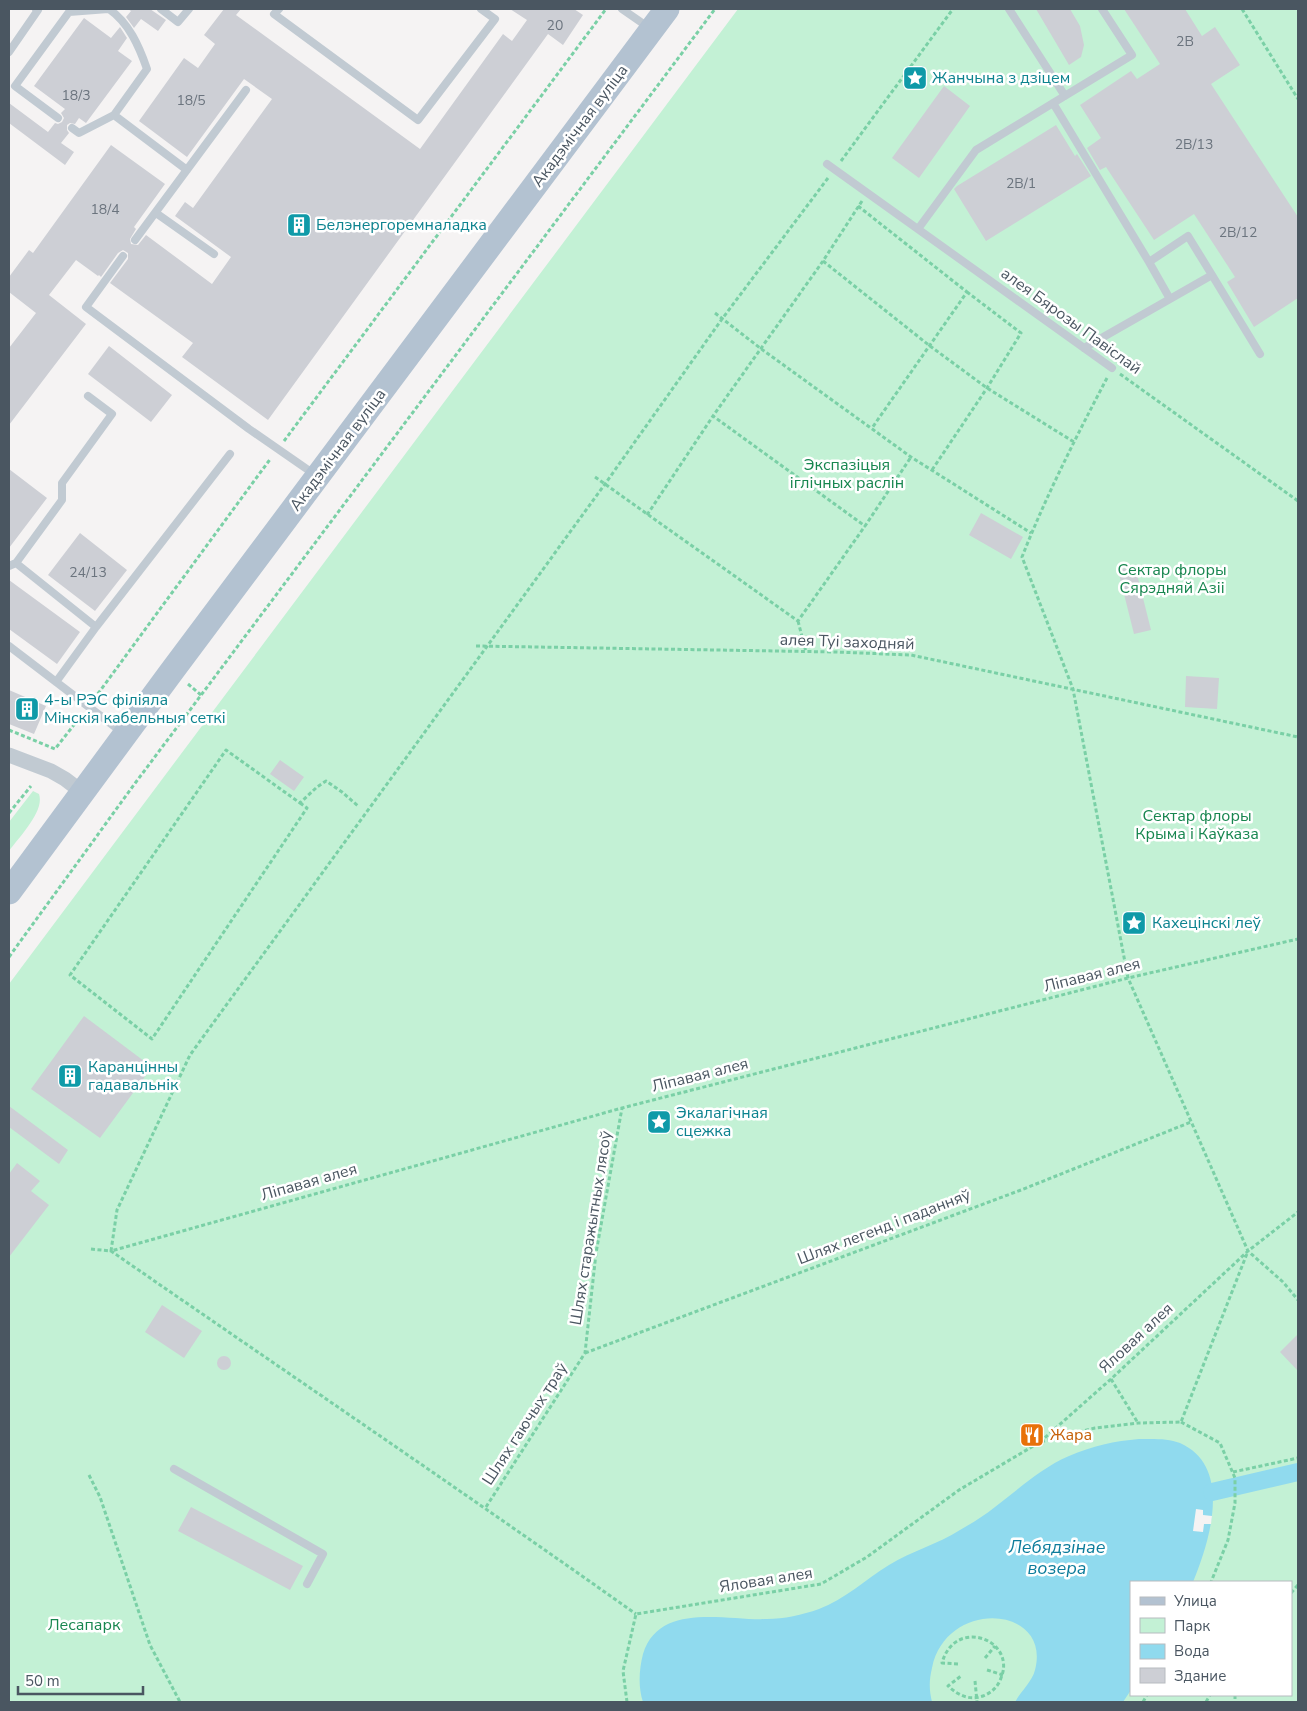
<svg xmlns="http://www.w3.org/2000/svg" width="1307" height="1711" font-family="'Nunito Sans',sans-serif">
	<rect width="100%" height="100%" fill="#f5f3f3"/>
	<path fill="#c3f1d5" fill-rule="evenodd" d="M 738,9 L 1298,9 L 1298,1702 L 9,1702 L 9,984 ZM 1131,1582 L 1291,1582 L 1291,1695 L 1131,1695 Z
		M 33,791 L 39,794 C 45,811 19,837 9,851 L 9,822 Z"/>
	<path fill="#90daee" d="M 1139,1439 C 1152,1439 1168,1438 1180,1443 C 1234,1467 1209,1543 1193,1582 L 1131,1582 L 1131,1690 L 1123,1702 L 1015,1702 C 1021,1691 1032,1682 1035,1670 C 1052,1605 946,1598 932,1668 C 929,1680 929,1690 932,1702 L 643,1702 C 638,1687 639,1670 643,1654 C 659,1601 727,1621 767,1619 C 784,1619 802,1615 819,1609 C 844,1600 866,1579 889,1565 C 912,1551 938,1544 960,1530 C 972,1523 984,1516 995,1507 C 1019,1489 1041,1468 1069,1456 C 1092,1446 1115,1441 1139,1439 Z"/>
	<path fill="#f5f3f3" d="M 1196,1509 L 1203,1510 L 1203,1515 L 1212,1516 L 1211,1524 L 1204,1524 L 1203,1532 L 1193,1531 Z"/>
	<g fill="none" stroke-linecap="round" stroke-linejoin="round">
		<path stroke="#90daee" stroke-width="18" d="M 1212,1492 L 1298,1472"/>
	</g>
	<path fill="#cdcfd5" d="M 128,9 L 150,9 L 166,20 L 158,31 L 141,19 L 134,28 L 126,17 L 131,11 Z
		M 224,9 L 241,9 L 236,15 L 420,149 L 503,34 L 512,41 L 527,20 L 510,9 L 574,9 L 583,15 L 563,45 L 548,34 L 268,420 L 182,357 L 193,343 L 110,283 L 128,259 L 128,253 L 123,250 L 118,253 L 101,277 L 99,275 L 98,276 L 76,260 L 49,295 L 86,324 L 9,425 L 9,348 L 36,313 L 9,292 L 9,277 L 29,250 L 33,253 L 111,145 L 165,184 L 134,227 L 136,229 L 130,239 L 131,244 L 138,245 L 146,235 L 212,284 L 231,257 L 175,216 L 185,202 L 193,208 L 272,99 L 244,79 L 187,157 L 139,121 L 184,58 L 198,68 L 215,44 L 204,35 Z
		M 1036,9 L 1070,9 L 1080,26 L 1084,45 L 1081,57 L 1069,65 Z
		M 1124,9 L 1185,9 L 1202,36 L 1215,27 L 1240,65 L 1211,84 L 1298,217 L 1298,298 L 1254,327 L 1227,282 L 1235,277 L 1194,214 L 1154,240 L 1106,167 L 1100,170 L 1087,148 L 1101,138 L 1080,105 L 1131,71 L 1137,79 L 1160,64 Z
		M 84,18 L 111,38 L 120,27 L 127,38 L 118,51 L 132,61 L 86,123 L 79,118 L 75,124 L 70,123 L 67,125 L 67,130 L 69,133 L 61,143 L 74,152 L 65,165 L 9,123 L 9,103 L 48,132 L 55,123 L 58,124 L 62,122 L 64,118 L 61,113 L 65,109 L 34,86 Z
		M 944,86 L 970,106 L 919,178 L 892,158 Z
		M 1056,125 L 1075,156 L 1077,154 L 1091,176 L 986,241 L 954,189 L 957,186 Z
		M 109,346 L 172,395 L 151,422 L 88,374 Z
		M 9,469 L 47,498 L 9,548 Z
		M 981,513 L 1023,537 L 1011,559 L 969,535 Z
		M 80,533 L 127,570 L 95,611 L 48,575 Z
		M 1135,566 L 1151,630 L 1134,634 L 1118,570 Z
		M 9,580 L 80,632 L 57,664 L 9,629 Z
		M 1186,676 L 1219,678 L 1217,709 L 1185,707 Z
		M 9,690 L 46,706 L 34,734 L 9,724 Z
		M 280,760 L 304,777 L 294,791 L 270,774 Z
		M 84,1016 L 152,1067 L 100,1138 L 31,1089 Z
		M 9,1106 L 68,1150 L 59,1164 L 9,1127 Z
		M 17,1163 L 40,1181 L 31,1191 L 49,1205 L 9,1257 L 9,1174 Z
		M 162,1305 L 202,1331 L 184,1358 L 145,1332 Z
		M 1298,1334 L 1298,1371 L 1280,1352 Z
		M217 1363a7 7 0 1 1 14 0a7 7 0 1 1-14 0Z
		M 191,1507 L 303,1566 L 290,1590 L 178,1531 Z"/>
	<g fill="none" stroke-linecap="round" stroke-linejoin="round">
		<path stroke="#7ad0a6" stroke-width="3" stroke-dasharray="4 2.5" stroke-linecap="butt" d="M 1242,9 L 1298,99
			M 841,161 L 953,9
			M 828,178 L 722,319 L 605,484 L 190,1055 L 117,1210 L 111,1251 L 622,1108 L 1128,978 L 1298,939
			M 862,201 L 823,261 L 713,416 L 865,526 L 911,457
			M 858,206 L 967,292 L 872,428
			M 823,261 L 930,346 L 987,388 L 1074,442
			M 715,313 L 760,348 L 911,457 L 1031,533
			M 1120,374 L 1298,501
			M 1107,378 C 1076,437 1046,496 1022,557 L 1073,689 L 1128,978 L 1248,1251 L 1283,1282 L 1298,1300
			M 284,441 L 606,9
			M 932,470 L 987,388 L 1021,333 L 967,292
			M 595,477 L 798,621 L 865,526
			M 647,515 L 713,416
			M 798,621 L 806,652
			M 476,646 L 836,652 L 911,655 L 1298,737
			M 188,684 L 201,695
			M 94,699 L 271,458
			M 9,730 L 55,749 L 81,716
			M 300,803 L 307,808 L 152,1039 L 70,975 L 226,750 L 300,803 L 317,787 L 326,781 L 342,792 L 358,806
			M 9,813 L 31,786
			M 9,957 L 136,782 L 715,9
			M 91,1249 L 111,1251 C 286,1372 462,1491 636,1614
			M 585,1353 L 1021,1190 L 1191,1122
			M 1111,1379 L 1138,1423
			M 1181,1422 L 1220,1443 L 1235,1478 L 1235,1503 L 1228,1540 L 1211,1582
			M 1040,1442 L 1111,1379 L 1248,1251 L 1298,1212
			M 1233,1472 L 1298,1458
			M 89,1475 L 100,1497 L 150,1645 L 180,1702
			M 486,1507 L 585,1353 L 596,1253 L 622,1108
			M 1291,1593 L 1298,1585
			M 985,1658 L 995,1646
			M 958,1664 L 942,1663 C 955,1616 1017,1640 1001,1678 C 998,1687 991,1693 983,1696 C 969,1701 958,1695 948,1686 L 961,1676
			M 987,1670 L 1003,1675
			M 975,1681 L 977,1702
			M 1235,1695 L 1235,1702
			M 627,1702 L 623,1671 L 636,1614 L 821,1584 L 867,1557 L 959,1490 L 1040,1442 L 1095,1428 L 1138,1423 L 1181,1422 L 1248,1251
			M 1143,1702 L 1147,1695
			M 1206,1702 L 1210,1695"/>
		<path stroke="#c1cad2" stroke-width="8" d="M 109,9 C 129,23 139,46 147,69 L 114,115 L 187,170
			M 161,9 L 178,22 L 189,9
			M 279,9 L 274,14 L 418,120 L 495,19 L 481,9
			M 622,9 L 648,27
			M 1009,9 L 1065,96
			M 9,52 L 38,10 L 36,9
			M 1053,103 L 1149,262 L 1188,236 L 1212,275 L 1084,348
			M 58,118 L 15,86 L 69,12 L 108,9
			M 72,128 L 79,133 L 114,115
			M 827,164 L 1112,368
			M 156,213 L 214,254
			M 918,229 L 976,150 L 1132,55 L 1102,9
			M 135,240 L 246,90
			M 123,256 L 86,307 L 249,429 L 314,474
			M 1149,262 L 1170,299
			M 1212,275 L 1260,354
			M 16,563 L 96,627 L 56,682
			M 9,566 L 16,563 L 62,500 L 62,483 L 112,414 L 88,396
			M 96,627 L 230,454
			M 9,646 L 123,733
			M 174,1469 L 323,1554 L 307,1584"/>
		<path stroke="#c1cad2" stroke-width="15" d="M 9,755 L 51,771 L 65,779 L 82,792"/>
		<path stroke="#b3c2d1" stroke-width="25" d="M 9,892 L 172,671 L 667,9"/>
	</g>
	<defs>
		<symbol id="sight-square" viewBox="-11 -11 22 22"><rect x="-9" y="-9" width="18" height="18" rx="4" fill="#0f9aa8" stroke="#fff"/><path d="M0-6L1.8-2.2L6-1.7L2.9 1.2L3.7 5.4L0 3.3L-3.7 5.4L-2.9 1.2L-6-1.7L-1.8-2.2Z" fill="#fff"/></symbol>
		<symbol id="building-square" viewBox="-11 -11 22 22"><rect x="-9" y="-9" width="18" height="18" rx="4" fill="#0f9aa8" stroke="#fff"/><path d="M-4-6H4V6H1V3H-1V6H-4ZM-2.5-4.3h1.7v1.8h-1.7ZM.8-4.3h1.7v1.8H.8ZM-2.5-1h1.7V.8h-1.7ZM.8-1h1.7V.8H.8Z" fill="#fff"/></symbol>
		<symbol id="restaurant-square" viewBox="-11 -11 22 22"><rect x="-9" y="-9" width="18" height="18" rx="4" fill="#e8710a" stroke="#fff"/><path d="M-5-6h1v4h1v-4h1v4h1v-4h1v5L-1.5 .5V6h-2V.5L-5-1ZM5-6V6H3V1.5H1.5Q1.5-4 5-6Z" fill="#fff"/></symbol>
	</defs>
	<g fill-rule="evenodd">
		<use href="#sight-square" x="901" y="64" width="28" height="28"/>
		<use href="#building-square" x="285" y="211" width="28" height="28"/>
		<use href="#building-square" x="13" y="695" width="28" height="28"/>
		<use href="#sight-square" x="1120" y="909" width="28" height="28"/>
		<use href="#building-square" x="56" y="1062" width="28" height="28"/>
		<use href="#sight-square" x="645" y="1108" width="28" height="28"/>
		<use href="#restaurant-square" x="1018" y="1421" width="28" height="28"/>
	</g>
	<g text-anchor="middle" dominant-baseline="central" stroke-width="5" stroke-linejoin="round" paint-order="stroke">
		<g font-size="14" fill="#6b747e">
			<text x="555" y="25">20</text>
			<text x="1185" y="41">2В</text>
			<text x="76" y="95">18/3</text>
			<text x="191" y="100">18/5</text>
			<text x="1194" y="144">2В/13</text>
			<text x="1021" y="183">2В/1</text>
			<text x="105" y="209">18/4</text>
			<text x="1238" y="232">2В/12</text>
			<text x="88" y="572">24/13</text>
		</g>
		<g font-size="16" fill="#0d838f" stroke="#fff" text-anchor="start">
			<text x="932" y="78">Жанчына з дзіцем</text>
			<text x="316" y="225">Белэнергоремналадка</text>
			<text x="44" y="700">4-ы РЭС філіяла<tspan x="44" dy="18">Мінскія кабельныя сеткі</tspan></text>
			<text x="1152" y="923">Кахецінскі леў</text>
			<text x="88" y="1067">Каранцінны<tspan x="88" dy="18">гадавальнік</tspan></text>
			<text x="676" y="1113">Экалагічная<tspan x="676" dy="18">сцежка</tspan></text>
		</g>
		<g font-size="16" fill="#4a5661" stroke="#fff">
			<text transform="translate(580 126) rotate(-53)">Акадэмічная вуліца</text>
			<text transform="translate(1071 321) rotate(36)">алея Бярозы Павіслай</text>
			<text transform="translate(338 450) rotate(-53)">Акадэмічная вуліца</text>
			<text transform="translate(847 642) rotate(2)">алея Туі заходняй</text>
			<text transform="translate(1092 975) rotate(-14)">Ліпавая алея</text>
			<text transform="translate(700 1075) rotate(-14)">Ліпавая алея</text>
			<text transform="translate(309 1182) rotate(-16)">Ліпавая алея</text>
			<text transform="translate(884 1227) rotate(-21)">Шлях легенд і паданняў</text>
			<text transform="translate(591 1228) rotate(-81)">Шлях старажытных лясоў</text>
			<text transform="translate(1136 1338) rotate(-43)">Яловая алея</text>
			<text transform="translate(525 1424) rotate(-57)">Шлях гаючых траў</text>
			<text transform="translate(766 1580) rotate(-9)">Яловая алея</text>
		</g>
		<g font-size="16" fill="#17864f" stroke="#fff">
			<text x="847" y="465">Экспазіцыя<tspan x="847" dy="18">іглічных раслін</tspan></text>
			<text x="1172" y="570">Сектар флоры<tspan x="1172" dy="18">Сярэдняй Азіі</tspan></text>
			<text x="1197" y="816">Сектар флоры<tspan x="1197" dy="18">Крыма і Каўказа</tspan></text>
			<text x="84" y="1625">Лесапарк</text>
		</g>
		<g font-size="16" fill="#c56008" stroke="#fff" text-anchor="start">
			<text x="1050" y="1435">Жара</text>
		</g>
		<g font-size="18" font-style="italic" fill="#0c7c9b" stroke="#fff">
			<text x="1057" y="1547">Лебядзінае<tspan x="1057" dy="21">возера</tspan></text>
		</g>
	</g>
	<rect width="1307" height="1711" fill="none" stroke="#4a5661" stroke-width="20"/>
	<rect x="1130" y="1581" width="162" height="115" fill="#ffffff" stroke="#b7bbc0"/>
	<rect x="1140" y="1597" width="25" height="8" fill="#b3c2d1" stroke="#b7bbc0"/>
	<text x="1174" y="1606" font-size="15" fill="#4a5661">Улица</text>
	<rect x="1140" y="1618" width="25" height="15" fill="#c3f1d5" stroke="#b7bbc0"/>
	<text x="1174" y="1631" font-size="15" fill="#4a5661">Парк</text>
	<rect x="1140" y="1644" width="25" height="15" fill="#90daee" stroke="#b7bbc0"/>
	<text x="1174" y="1656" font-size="15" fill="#4a5661">Вода</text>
	<rect x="1140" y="1668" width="25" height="15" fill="#cdcfd5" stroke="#b7bbc0"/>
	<text x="1174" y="1681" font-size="15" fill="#4a5661">Здание</text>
	<path d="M18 1686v8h125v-8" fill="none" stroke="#4a5661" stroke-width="2.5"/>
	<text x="25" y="1686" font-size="15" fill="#4a5661" stroke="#ffffff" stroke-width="4" paint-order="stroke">50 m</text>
</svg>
